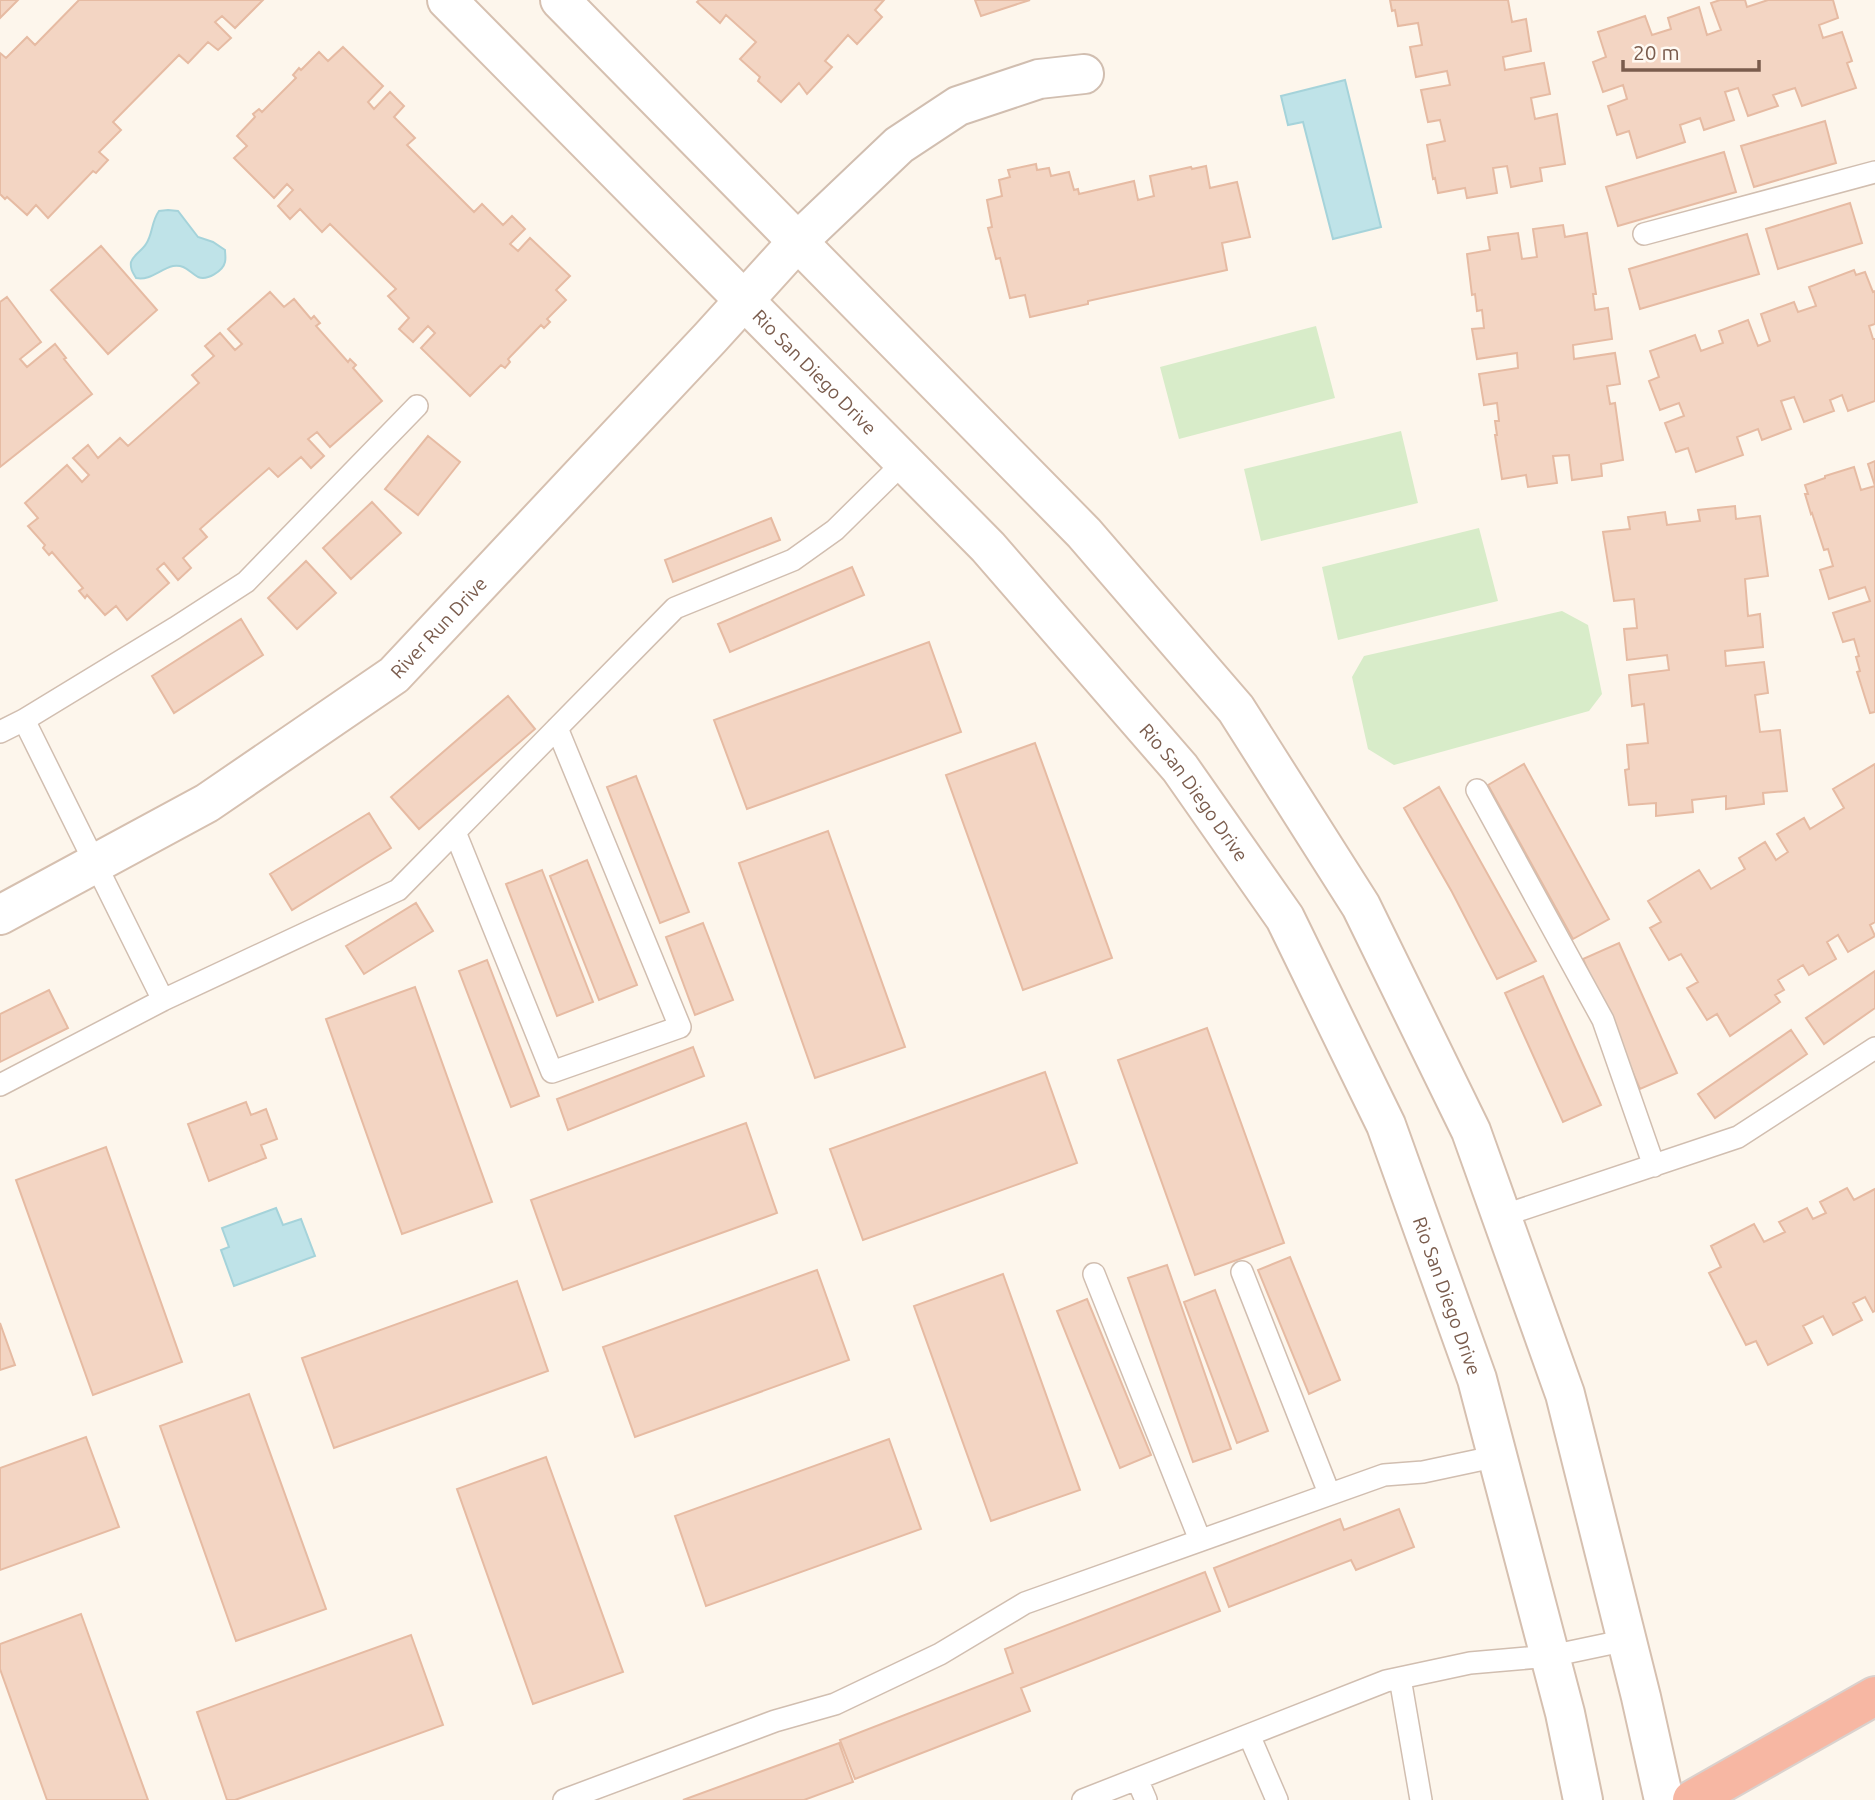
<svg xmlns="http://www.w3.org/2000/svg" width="1875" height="1800" font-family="Ubuntu,sans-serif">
	<rect width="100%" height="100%" fill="#fdf6ec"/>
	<path fill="#d8ecc9" d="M 1316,326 L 1335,398 L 1179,439 L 1160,367 Z
		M 1401,431 L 1418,503 L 1261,541 L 1244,469 Z
		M 1479,528 L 1498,601 L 1338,640 L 1322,567 Z
		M 1562,611 L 1588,625 L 1602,694 L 1589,711 L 1394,765 L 1368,749 L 1352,677 L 1364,656 Z"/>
	<path fill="#bfe3e8" stroke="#a5d3da" stroke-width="2" d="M 1345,80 L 1381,227 L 1333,239 L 1303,122 L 1288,125 L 1281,96 Z
		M 168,210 L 178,211 L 198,237 L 213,242 L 225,250 C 225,254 226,258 225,262 C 223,271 207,281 198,277 C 189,272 185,264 173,266 C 160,269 150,281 136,278 C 133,273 130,269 131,262 C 134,254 142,251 146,244 C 153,234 151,222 159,211 Z
		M 276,1208 L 283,1225 L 301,1219 L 315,1256 L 234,1286 L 221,1250 L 229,1247 L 222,1228 Z"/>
	<path fill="#f3d5c3" stroke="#e6bba3" stroke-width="2" d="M 0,0 L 18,0 L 0,18 Z
		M 79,0 L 263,0 L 235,28 L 222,16 L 215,22 L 231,38 L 218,50 L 208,42 L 188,63 L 179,55 L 113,122 L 121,130 L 99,152 L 108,160 L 96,173 L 93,171 L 48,218 L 36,205 L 27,215 L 7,197 L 5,199 L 0,194 L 0,53 L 6,58 L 27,37 L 35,45 Z
		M 699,0 L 884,0 L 875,10 L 882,17 L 857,44 L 848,35 L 825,61 L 832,67 L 807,94 L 799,83 L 781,102 L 758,81 L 760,77 L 740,59 L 756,42 L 726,15 L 720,23 L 697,2 Z
		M 975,0 L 1030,0 L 981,16 Z
		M 1390,0 L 1508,0 L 1512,22 L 1526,19 L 1531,51 L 1503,57 L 1505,70 L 1544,63 L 1550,94 L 1531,98 L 1535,119 L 1557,114 L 1565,164 L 1540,168 L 1542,181 L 1511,187 L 1507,166 L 1493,168 L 1497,193 L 1467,198 L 1465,188 L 1438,193 L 1435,178 L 1433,179 L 1427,145 L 1445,141 L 1440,120 L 1428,122 L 1421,90 L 1450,85 L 1447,71 L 1416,77 L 1410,47 L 1422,45 L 1418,23 L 1398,26 L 1395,10 L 1392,11 Z
		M 1720,0 L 1745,0 L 1747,7 L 1768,0 L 1833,0 L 1838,18 L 1819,25 L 1823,38 L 1842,32 L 1852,61 L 1847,63 L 1856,88 L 1802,106 L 1795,88 L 1773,95 L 1778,106 L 1748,116 L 1738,88 L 1725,92 L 1734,120 L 1704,130 L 1700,118 L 1680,125 L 1685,142 L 1637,158 L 1629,131 L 1617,135 L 1608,106 L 1627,99 L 1623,85 L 1603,92 L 1593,62 L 1606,57 L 1598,32 L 1645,16 L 1652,35 L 1671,29 L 1668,18 L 1699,7 L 1707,35 L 1721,30 L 1711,3 Z
		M 343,47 L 383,86 L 368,102 L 374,109 L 390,92 L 404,106 L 394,117 L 415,138 L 407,145 L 474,212 L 482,204 L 503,225 L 512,216 L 525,229 L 510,244 L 518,251 L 530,238 L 570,276 L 556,290 L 566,300 L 547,319 L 550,322 L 544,328 L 541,325 L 508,359 L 510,362 L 505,368 L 501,365 L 470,396 L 421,348 L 435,333 L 428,326 L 413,342 L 399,329 L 409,318 L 388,296 L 396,289 L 330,224 L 322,232 L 300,209 L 290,219 L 278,206 L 293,190 L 287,184 L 274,198 L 234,158 L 247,146 L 237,136 L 255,117 L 253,114 L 259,109 L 262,112 L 296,78 L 293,75 L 299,68 L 301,70 L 319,52 L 328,61 Z
		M 1825,121 L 1836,163 L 1754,187 L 1741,146 Z
		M 1724,152 L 1736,192 L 1618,226 L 1606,187 Z
		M 1036,164 L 1037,170 L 1049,168 L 1051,176 L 1069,172 L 1074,190 L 1078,189 L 1079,194 L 1134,181 L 1138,200 L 1154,196 L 1150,176 L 1191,167 L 1192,169 L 1206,166 L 1210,188 L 1237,182 L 1250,237 L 1222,243 L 1227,270 L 1088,301 L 1088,304 L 1030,317 L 1025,295 L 1010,298 L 1000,258 L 996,259 L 988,228 L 992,227 L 987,200 L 1002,196 L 999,180 L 1010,177 L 1008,170 Z
		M 1850,203 L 1862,243 L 1778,269 L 1766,229 Z
		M 1563,225 L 1565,237 L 1587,233 L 1596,294 L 1593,294 L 1595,310 L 1608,308 L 1612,339 L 1573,345 L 1574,359 L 1615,353 L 1620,384 L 1607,386 L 1610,404 L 1615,403 L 1623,460 L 1601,464 L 1602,476 L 1572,480 L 1569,455 L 1553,456 L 1557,483 L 1528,487 L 1526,475 L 1502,479 L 1495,435 L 1497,435 L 1495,421 L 1499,421 L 1497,403 L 1484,405 L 1479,374 L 1518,368 L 1517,353 L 1477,359 L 1472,329 L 1484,328 L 1482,310 L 1477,311 L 1475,294 L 1472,295 L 1467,254 L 1490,250 L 1488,237 L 1518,233 L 1522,259 L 1537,257 L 1533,229 Z
		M 1747,234 L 1759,274 L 1640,309 L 1629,269 Z
		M 101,246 L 157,310 L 108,354 L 51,290 Z
		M 1854,270 L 1856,275 L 1865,272 L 1873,292 L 1875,291 L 1875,324 L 1869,326 L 1873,339 L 1875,339 L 1875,401 L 1848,411 L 1842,395 L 1830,400 L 1834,411 L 1804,422 L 1794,397 L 1781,401 L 1791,429 L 1762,440 L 1758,429 L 1737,437 L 1743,455 L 1696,472 L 1688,448 L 1676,452 L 1665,423 L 1684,416 L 1679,403 L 1660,410 L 1649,381 L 1659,377 L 1650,351 L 1695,335 L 1701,351 L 1723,343 L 1719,331 L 1748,320 L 1758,346 L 1770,341 L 1761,314 L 1794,302 L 1798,312 L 1816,306 L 1809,287 Z
		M 270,292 L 284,307 L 294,299 L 311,319 L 314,316 L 320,323 L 316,326 L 348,362 L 350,359 L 356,365 L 353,368 L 382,401 L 330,447 L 317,432 L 308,439 L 324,456 L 311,468 L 301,457 L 278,477 L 269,468 L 200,529 L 207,537 L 183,558 L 191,568 L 178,580 L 164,563 L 157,569 L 169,583 L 127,620 L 116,606 L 105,615 L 87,595 L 85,598 L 79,591 L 83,588 L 52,552 L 49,555 L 43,548 L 45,545 L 28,526 L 38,518 L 25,503 L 67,465 L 82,482 L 89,475 L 73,458 L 88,445 L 98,458 L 120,438 L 128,446 L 199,383 L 192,375 L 214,356 L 205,346 L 220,333 L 235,350 L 242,344 L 228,329 Z
		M 7,297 L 41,342 L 20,359 L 27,367 L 55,344 L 66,358 L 64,359 L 92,394 L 0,467 L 0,302 Z
		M 428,436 L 460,462 L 418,515 L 385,489 Z
		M 1875,461 L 1875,712 L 1870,713 L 1857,672 L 1860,671 L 1856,657 L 1859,656 L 1854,639 L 1843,642 L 1833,613 L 1870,601 L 1865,587 L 1829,599 L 1820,570 L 1833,566 L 1828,549 L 1824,550 L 1812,513 L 1811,514 L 1805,494 L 1808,494 L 1805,485 L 1825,478 L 1825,476 L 1854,467 L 1861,490 L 1875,486 L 1868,464 Z
		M 372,502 L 401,533 L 351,579 L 323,548 Z
		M 1735,506 L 1736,519 L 1760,516 L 1768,576 L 1745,579 L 1748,616 L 1760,614 L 1763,647 L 1725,651 L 1726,666 L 1764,662 L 1768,693 L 1755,695 L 1760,732 L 1780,730 L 1787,791 L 1763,793 L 1764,804 L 1726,809 L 1726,796 L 1692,800 L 1693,812 L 1656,816 L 1656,803 L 1629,805 L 1625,770 L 1629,769 L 1627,745 L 1648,743 L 1644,704 L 1632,706 L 1629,675 L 1669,670 L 1667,655 L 1627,660 L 1624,629 L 1637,628 L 1634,599 L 1614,601 L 1603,532 L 1630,529 L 1628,517 L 1665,512 L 1667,525 L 1700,521 L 1698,510 Z
		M 771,518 L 780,540 L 673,582 L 665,560 Z
		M 306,561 L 336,593 L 297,629 L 268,598 Z
		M 852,567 L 864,595 L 730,652 L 718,624 Z
		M 241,619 L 263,655 L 174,713 L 152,676 Z
		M 929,642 L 961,732 L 747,809 L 714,720 Z
		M 508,696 L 535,729 L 419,829 L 391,797 Z
		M 1035,743 L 1112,958 L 1023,990 L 946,775 Z
		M 1524,764 L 1609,919 L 1573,939 L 1488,785 Z
		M 1875,764 L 1875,922 L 1870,925 L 1875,936 L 1848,952 L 1838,935 L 1827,942 L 1836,959 L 1809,975 L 1803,965 L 1778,980 L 1784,990 L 1775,995 L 1780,1002 L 1730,1036 L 1717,1014 L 1707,1020 L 1687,988 L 1698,982 L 1681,954 L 1669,960 L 1650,928 L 1661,922 L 1648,901 L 1699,870 L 1711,889 L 1745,869 L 1739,858 L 1765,842 L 1776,860 L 1788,852 L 1777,834 L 1804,818 L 1810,829 L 1844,808 L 1833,789 Z
		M 636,776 L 689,912 L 660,923 L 607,787 Z
		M 1439,787 L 1536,961 L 1497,979 L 1452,892 L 1404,808 Z
		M 369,813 L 391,848 L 292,910 L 270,874 Z
		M 828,831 L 905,1047 L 815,1078 L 739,863 Z
		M 587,860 L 637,985 L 599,1000 L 550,876 Z
		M 542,870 L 593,1002 L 557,1016 L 506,884 Z
		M 416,903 L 433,931 L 364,974 L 346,946 Z
		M 703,923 L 733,1000 L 695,1015 L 666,937 Z
		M 1619,943 L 1677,1073 L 1640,1089 L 1583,959 Z
		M 487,960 L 539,1096 L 511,1107 L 459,971 Z
		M 1875,971 L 1875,1008 L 1824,1044 L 1806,1018 Z
		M 1543,976 L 1601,1105 L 1563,1122 L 1505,993 Z
		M 415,987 L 492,1202 L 402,1234 L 326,1019 Z
		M 49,990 L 68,1028 L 0,1062 L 0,1014 Z
		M 1207,1028 L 1284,1243 L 1195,1275 L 1118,1060 Z
		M 1791,1030 L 1807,1054 L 1715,1118 L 1698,1094 Z
		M 693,1047 L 704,1076 L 568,1130 L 557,1099 Z
		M 1045,1072 L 1077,1163 L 863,1240 L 830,1149 Z
		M 246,1102 L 251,1115 L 266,1109 L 277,1139 L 261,1145 L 266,1158 L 209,1181 L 188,1124 Z
		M 746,1123 L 777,1213 L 563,1290 L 531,1200 Z
		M 106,1147 L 182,1362 L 93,1395 L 16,1180 Z
		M 1847,1188 L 1854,1200 L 1875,1189 L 1875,1311 L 1873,1312 L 1865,1297 L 1853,1303 L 1862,1320 L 1833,1335 L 1823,1316 L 1803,1326 L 1812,1343 L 1768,1365 L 1756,1341 L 1746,1345 L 1709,1273 L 1721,1267 L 1711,1246 L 1754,1224 L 1764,1242 L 1785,1232 L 1779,1222 L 1807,1208 L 1813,1219 L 1826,1213 L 1820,1202 Z
		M 1290,1257 L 1340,1380 L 1309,1394 L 1258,1270 Z
		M 1167,1265 L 1231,1449 L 1193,1462 L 1128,1278 Z
		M 817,1270 L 849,1360 L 635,1437 L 603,1347 Z
		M 1003,1274 L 1080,1490 L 991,1521 L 914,1306 Z
		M 517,1281 L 548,1371 L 334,1448 L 302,1358 Z
		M 1215,1290 L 1268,1431 L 1237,1443 L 1184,1302 Z
		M 1087,1299 L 1151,1455 L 1120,1468 L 1057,1311 Z
		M 0,1323 L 15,1365 L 0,1370 Z
		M 249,1394 L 326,1609 L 236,1641 L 160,1426 Z
		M 86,1437 L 119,1527 L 0,1570 L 0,1468 Z
		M 889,1439 L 921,1529 L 706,1606 L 675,1516 Z
		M 546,1457 L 623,1672 L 533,1704 L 457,1489 Z
		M 1399,1509 L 1414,1547 L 1356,1570 L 1351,1560 L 1229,1607 L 1214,1568 L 1340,1519 L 1344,1530 Z
		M 1205,1572 L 1220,1611 L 1021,1688 L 1030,1711 L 855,1779 L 840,1740 L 1013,1673 L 1005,1649 Z
		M 81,1614 L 148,1800 L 47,1800 L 0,1669 L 0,1644 Z
		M 411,1635 L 443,1725 L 235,1800 L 227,1800 L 197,1712 Z
		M 839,1743 L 853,1782 L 804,1800 L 683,1800 Z"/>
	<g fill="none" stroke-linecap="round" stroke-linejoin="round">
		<defs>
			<path id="lane" d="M 1644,234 L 1875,172
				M 24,720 L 163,1000
				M 0,732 L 24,720 L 175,628 L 246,582 L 417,406
				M 1477,790 L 1603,1020 L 1654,1166
				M 455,832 L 552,1072 L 680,1027 L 557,728
				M 0,1085 L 163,1000 L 398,890 L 675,608 L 793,560 L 835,530 L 904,462
				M 1502,1216 L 1738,1137 L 1875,1048
				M 1242,1272 L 1329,1493
				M 1094,1274 L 1200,1540
				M 1400,1678 L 1421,1800
				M 1249,1735 L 1277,1800
				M 1137,1779 L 1146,1800
				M 564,1800 L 775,1721 L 835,1704 L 940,1654 L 1025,1603 L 1384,1475 L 1423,1472 L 1498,1456
				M 1083,1800 L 1386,1681 L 1470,1663 L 1551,1656 L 1627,1640"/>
			<path id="street" d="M 798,241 L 899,145 L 958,106 L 1039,79 L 1084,74"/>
			<g id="secondary">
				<path id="s1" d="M 447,0 L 988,547 L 1180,768 L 1285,918 L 1386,1125 L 1477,1379 L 1565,1713 L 1583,1800"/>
				<path d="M 560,0 L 1084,533 L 1236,709 L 1361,906 L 1471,1131 L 1565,1394 L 1641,1697 L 1664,1800"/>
				<path id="s2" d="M 0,915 L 207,803 L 394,675 L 710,338 L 798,241"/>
			</g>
			<path id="highway" d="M 1692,1800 L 1875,1696"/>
		</defs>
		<use href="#lane" stroke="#d1beb0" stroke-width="24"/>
		<use href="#street" stroke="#d1beb0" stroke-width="42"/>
		<use href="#secondary" stroke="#d6c0b0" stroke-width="42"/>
		<use href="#highway" stroke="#dad1cd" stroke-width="42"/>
		<use href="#lane" stroke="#fff" stroke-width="21"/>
		<use href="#street" stroke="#fff" stroke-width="38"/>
		<use href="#secondary" stroke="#fff" stroke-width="38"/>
		<use href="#highway" stroke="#f7b7a3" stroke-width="38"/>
	</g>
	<g text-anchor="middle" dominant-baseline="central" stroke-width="5" stroke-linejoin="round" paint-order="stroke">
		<g font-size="19" fill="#7a5c4d" stroke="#fffaf3">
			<text stroke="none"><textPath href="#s1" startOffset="523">Rio San Diego Drive</textPath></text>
			<text stroke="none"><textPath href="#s2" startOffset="527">River Run Drive</textPath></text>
			<text stroke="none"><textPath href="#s1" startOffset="1090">Rio San Diego Drive</textPath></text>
			<text stroke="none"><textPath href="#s1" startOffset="1657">Rio San Diego Drive</textPath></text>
		</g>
	</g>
	<path d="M1623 60v10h136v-10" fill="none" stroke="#7a5c4d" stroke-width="3.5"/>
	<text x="1633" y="60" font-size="21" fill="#7a5c4d" stroke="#fffaf3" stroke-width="5" paint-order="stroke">20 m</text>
</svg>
